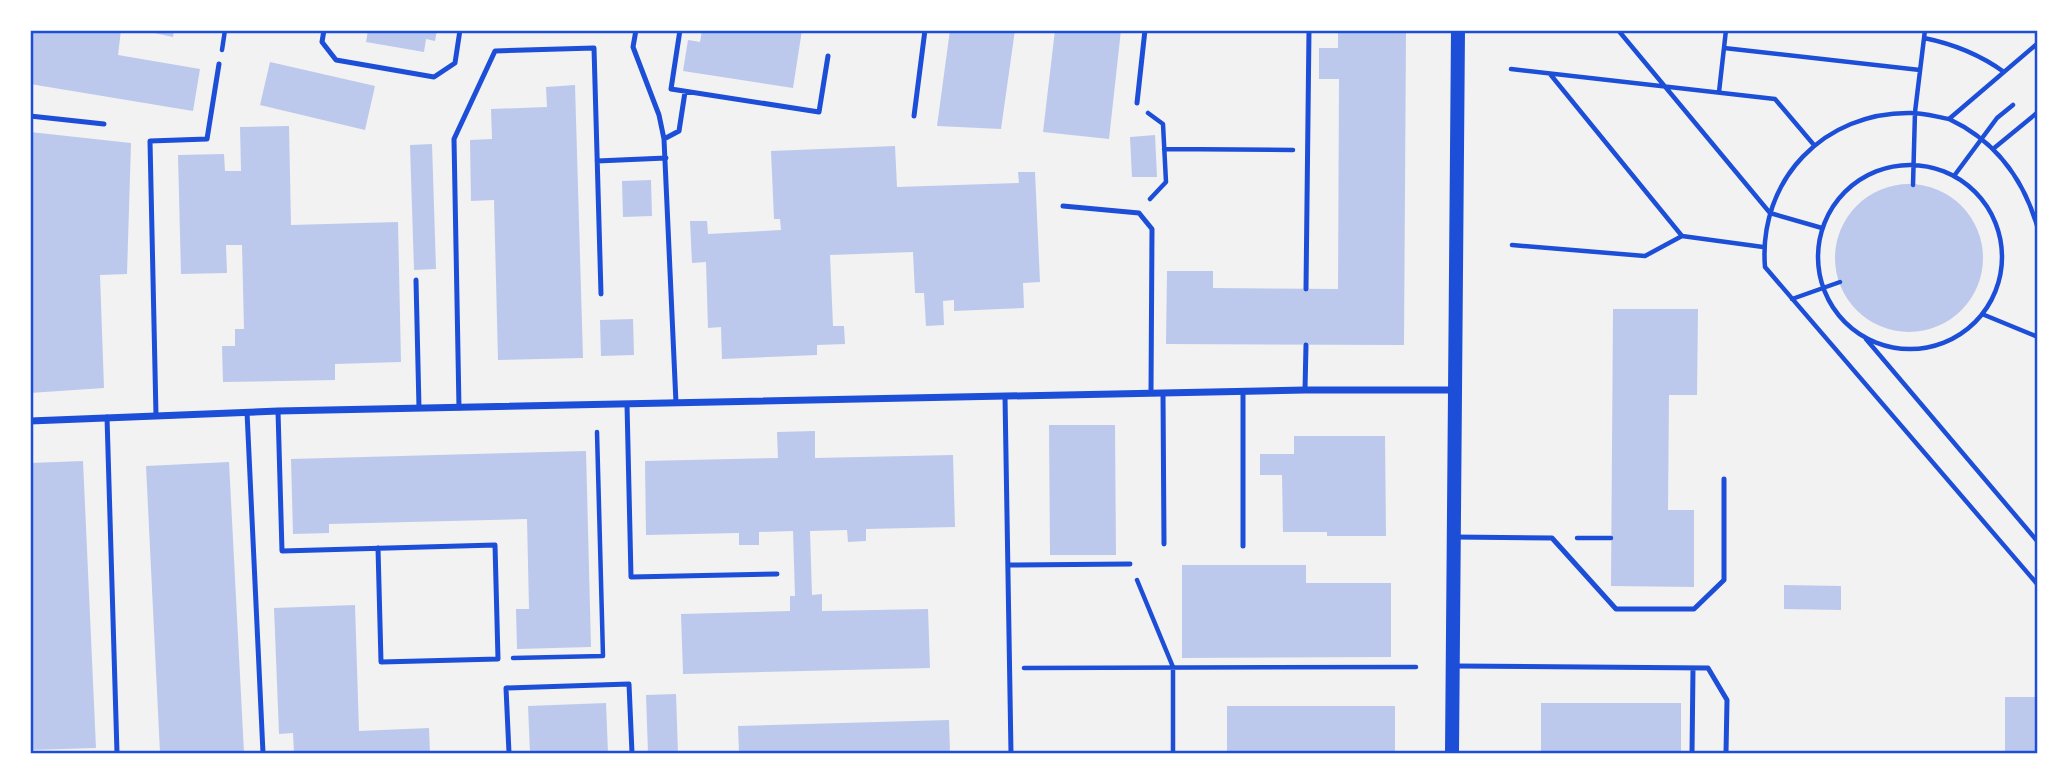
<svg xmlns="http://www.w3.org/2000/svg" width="2068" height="783" font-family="'Sofia Sans Condensed',sans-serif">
	<rect width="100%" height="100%" fill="#f2f2f2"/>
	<path fill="#bdc9ec" d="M 30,30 L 121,30 L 118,55 L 200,69 L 193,111 L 30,84 Z
		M 140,30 L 174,30 L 173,37 Z
		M 368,30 L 437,30 L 435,41 L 426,39 L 424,52 L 366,42 Z
		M 702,30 L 802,30 L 793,88 L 683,71 L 688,40 L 700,42 Z
		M 950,30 L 1015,30 L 1001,129 L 937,126 Z
		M 1055,30 L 1121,30 L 1109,139 L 1043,132 Z
		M 1338,30 L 1406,30 L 1404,345 L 1166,344 L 1167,271 L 1213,271 L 1213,288 L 1338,289 L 1339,79 L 1319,79 L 1319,48 L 1338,48 Z
		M 270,62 L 375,86 L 365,130 L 260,105 Z
		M 575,85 L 583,358 L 498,360 L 494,200 L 471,201 L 470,140 L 492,139 L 491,109 L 547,107 L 546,87 Z
		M 289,126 L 291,225 L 398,222 L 401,362 L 335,364 L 335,380 L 223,382 L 222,346 L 235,346 L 235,329 L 244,329 L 242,245 L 226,245 L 227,273 L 181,274 L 178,155 L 224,154 L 225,171 L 241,171 L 240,127 Z
		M 30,132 L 131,143 L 127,274 L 100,275 L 104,388 L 30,393 Z
		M 1155,135 L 1157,177 L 1132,177 L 1130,137 Z
		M 432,144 L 436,269 L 414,270 L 410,145 Z
		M 895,146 L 897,187 L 1019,183 L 1018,172 L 1035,172 L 1040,282 L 1023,283 L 1024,308 L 954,311 L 954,300 L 943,301 L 944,325 L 926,326 L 924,293 L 915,293 L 913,252 L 830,255 L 833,326 L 844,326 L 845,344 L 817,345 L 817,355 L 722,359 L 721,327 L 708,328 L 706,262 L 692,263 L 690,221 L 707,221 L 708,234 L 781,230 L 780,219 L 774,219 L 771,151 Z
		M 651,180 L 652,216 L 623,217 L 622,181 Z
		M1835 258a74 74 0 1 1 148 0a74 74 0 1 1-148 0Z
		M 1613,309 L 1698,309 L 1697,395 L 1669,395 L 1668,510 L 1694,510 L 1694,587 L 1611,586 Z
		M 633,319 L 634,355 L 601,356 L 600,320 Z
		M 1049,425 L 1115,425 L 1116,555 L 1050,555 Z
		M 815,431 L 815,458 L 953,455 L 955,527 L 866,529 L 866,541 L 848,542 L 847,530 L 810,531 L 812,595 L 822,594 L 822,611 L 928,609 L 930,668 L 683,674 L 681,614 L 790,611 L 790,596 L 795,596 L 793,531 L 759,532 L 759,545 L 739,545 L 739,533 L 646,535 L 645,461 L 778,458 L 777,432 Z
		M 1294,436 L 1385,436 L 1386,536 L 1327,536 L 1327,532 L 1283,532 L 1282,475 L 1260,475 L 1260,454 L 1294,454 Z
		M 586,451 L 591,647 L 517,649 L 516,609 L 529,609 L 527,519 L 329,524 L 329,533 L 293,534 L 291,459 Z
		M 83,461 L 96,748 L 30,750 L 30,463 Z
		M 229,462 L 244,753 L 160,753 L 146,466 Z
		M 1182,565 L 1306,565 L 1306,583 L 1391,583 L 1391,657 L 1182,658 Z
		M 1784,585 L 1841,586 L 1841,610 L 1784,609 Z
		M 355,605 L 359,731 L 429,728 L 430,753 L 294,753 L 293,733 L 279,734 L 274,608 Z
		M 676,694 L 678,753 L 648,753 L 646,695 Z
		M 2005,697 L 2038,697 L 2038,753 L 2005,753 Z
		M 606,703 L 608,753 L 530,753 L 528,706 Z
		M 1541,703 L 1681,703 L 1681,753 L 1541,753 Z
		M 1227,706 L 1395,706 L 1395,753 L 1227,753 Z
		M 949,720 L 950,753 L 739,753 L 738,726 Z"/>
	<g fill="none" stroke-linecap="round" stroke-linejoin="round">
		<path stroke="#1d4ed8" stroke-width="4.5" d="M 1618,30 L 1770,213 L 1822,228
			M 1924,38 C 1954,44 1979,54 2004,72
			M 2038,43 L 1949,119 C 1937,117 1924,113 1912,113 C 1824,111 1758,180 1765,267 L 2038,585
			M 1724,48 L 1920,70
			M 222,50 L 225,30
			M 1511,69 L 1775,99 L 1814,145
			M 1550,74 L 1682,236
			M 1719,92 L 1726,30
			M 1148,113 L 1163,124 L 1166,182 L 1150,199
			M 1949,119 C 1996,141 2024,179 2038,229
			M 1164,149 L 1293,150
			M 1993,149 L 2038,112
			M1818 257a92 92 0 1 1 184 0a92 92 0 1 1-184 0Z
			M 1954,176 L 1997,118 L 2013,105
			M 1913,185 L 1915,112 L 1925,30
			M 1512,245 L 1645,256 L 1682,236 L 1763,247
			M 1792,299 L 1840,282
			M 1982,314 L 2038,337
			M 1866,339 L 2038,542
			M 1577,538 L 1611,538
			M 1137,580 L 1173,667 L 1173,753
			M 513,658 L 603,656 L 597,432
			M 1024,668 L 1416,667"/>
		<path stroke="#1d4ed8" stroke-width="5" d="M 324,30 L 322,42 L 336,60 L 434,77 L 455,63 L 460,30
			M 636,30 L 633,47 L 659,115 L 664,139 L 676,403
			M 680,30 L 671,89 L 819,112 L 828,56
			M 1137,103 L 1145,30
			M 30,116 L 104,124
			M 914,116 L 925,30
			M 664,139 L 679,131 L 685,92
			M 597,161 L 666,158
			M 1063,206 L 1139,213 L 1152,229 L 1151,393
			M 416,280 L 419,408
			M 1306,289 L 1309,30
			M 1305,390 L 1306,345
			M 1243,391 L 1243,546
			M 1163,393 L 1164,544
			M 1005,396 L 1011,753
			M 627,404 L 631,577 L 777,574
			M 459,408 L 454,139 L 495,51 L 594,48 L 601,294
			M 278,411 L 282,551 L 495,545 L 498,659 L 381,662 L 378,548
			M 247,412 L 263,753
			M 156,415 L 150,141 L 207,139 L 219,64
			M 107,417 L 117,753
			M 1454,537 L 1552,538 L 1616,609 L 1694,609 L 1724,580 L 1724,479
			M 1008,565 L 1130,564
			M 1456,666 L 1708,668 L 1727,700 L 1726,753
			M 509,753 L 506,688 L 629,684 L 632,753
			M 1692,753 L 1693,668"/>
		<path stroke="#1d4ed8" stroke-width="7" d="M 30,421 L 278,411 L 1305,390 L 1455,390"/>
		<path stroke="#1d4ed8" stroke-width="14" d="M 1452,753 L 1458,30"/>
	</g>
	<rect width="2068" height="783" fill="none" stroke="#ffffff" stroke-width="63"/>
	<rect x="32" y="32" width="2004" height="720" fill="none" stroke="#1d4ed8" stroke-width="2.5"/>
</svg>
